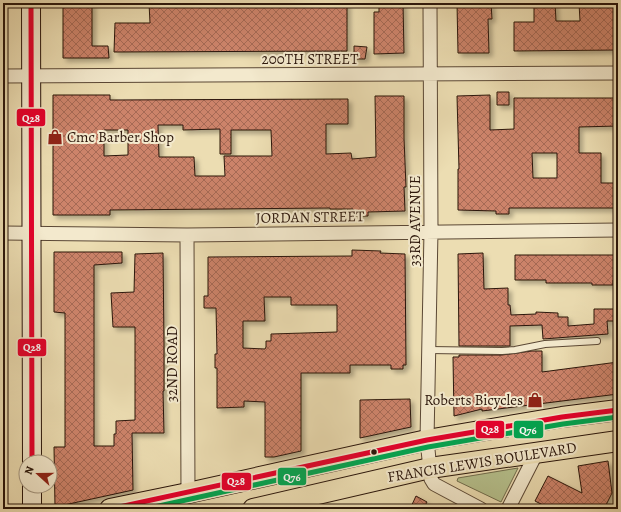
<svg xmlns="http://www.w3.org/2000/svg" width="621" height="512" font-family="Alegreya,serif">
	<defs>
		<pattern id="building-cross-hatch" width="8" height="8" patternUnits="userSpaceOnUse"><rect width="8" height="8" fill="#cc836a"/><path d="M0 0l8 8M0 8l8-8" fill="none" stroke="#a66a55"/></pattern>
		<filter id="shadow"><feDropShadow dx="3.5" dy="3.5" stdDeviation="2" flood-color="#0004"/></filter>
	</defs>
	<rect width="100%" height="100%" fill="#ecddb2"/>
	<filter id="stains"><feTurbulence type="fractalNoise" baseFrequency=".005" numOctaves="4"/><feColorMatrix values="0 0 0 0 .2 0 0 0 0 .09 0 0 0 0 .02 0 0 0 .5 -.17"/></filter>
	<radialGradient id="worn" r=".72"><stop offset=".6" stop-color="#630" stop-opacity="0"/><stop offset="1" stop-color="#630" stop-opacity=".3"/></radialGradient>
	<path fill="#b6c18d" stroke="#706c4c" d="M 518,468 L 501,502 L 457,481 L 458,478 Z"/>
	<path fill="url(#building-cross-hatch)" stroke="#2b160b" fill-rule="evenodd" filter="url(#shadow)" d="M 63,3 L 92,3 L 92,46 L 108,46 L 109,58 L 63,58 Z
		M 149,3 L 347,3 L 347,51 L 114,52 L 115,23 L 150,23 Z
		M 379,3 L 403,3 L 404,53 L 374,54 L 374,12 L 379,12 Z
		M 457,3 L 491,3 L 492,19 L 488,19 L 489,53 L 458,53 Z
		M 534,3 L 555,3 L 556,21 L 580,21 L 579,3 L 618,3 L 618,50 L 514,51 L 514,22 L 534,22 Z
		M 354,46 L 367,47 L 365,59 L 354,59 Z
		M 497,92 L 509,92 L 509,105 L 497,105 Z
		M 53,95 L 110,95 L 110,100 L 348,99 L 348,124 L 326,124 L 326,154 L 351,153 L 352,159 L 376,157 L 375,96 L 404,96 L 404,138 L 406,187 L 404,187 L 405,211 L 368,212 L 368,216 L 353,216 L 353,209 L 330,209 L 330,208 L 110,210 L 110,215 L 53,215 ZM 158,125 L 183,125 L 183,130 L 220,129 L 220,154 L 231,154 L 231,130 L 271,130 L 272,156 L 224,156 L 225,176 L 195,176 L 194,157 L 159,157 ZM 104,130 L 128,130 L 128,155 L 104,156 Z
		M 490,95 L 490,130 L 514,129 L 514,98 L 618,98 L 618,126 L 579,127 L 579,153 L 601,153 L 601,183 L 618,183 L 618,208 L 509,208 L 509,214 L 496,214 L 496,211 L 458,210 L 458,169 L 459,169 L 457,96 ZM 532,153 L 557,153 L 557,178 L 533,178 Z
		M 352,250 L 381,251 L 380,253 L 405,254 L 406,365 L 403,365 L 403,369 L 391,369 L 391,365 L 350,365 L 350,373 L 301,373 L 301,451 L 274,457 L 265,457 L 265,402 L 244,401 L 244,407 L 217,408 L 217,368 L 215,368 L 215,354 L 217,354 L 216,308 L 204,308 L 204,296 L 208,296 L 208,257 L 352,256 ZM 264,297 L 291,297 L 291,305 L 337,305 L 337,332 L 271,334 L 271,341 L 266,341 L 266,347 L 265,349 L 243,348 L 243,321 L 265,321 Z
		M 54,252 L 122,252 L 122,263 L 94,265 L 94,446 L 114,446 L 114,434 L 116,434 L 116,421 L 135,420 L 135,327 L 113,327 L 111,293 L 134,292 L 135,254 L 163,253 L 164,343 L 164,391 L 163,391 L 164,433 L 132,433 L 133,490 L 55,507 L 54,447 L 65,447 L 65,313 L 54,312 Z
		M 483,253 L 484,289 L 508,288 L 508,305 L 510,305 L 511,315 L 536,314 L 536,312 L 558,313 L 558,317 L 568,317 L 568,326 L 594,324 L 594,309 L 618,309 L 618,321 L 607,321 L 608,334 L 543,339 L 542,325 L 510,326 L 510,346 L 459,346 L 458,254 Z
		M 515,255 L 618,255 L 618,280 L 613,280 L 613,285 L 592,285 L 592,283 L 546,283 L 546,280 L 515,280 Z
		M 532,351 L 542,351 L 542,372 L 618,362 L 618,394 L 482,411 L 482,409 L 454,416 L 453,357 L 459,357 L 459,355 L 502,355 Z
		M 410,399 L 411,427 L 360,438 L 360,400 Z
		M 608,461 L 612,493 L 604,509 L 551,509 L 535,501 L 548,476 L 582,493 L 578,466 Z
		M 416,496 L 427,502 L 423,509 L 410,509 Z"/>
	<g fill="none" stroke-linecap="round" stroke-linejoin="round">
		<defs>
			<path id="lane" d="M 429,350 L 502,351 L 515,350 L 545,344 L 597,341"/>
			<path id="street" d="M 430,3 L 431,231 L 427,440 L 431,479 L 434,484 L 481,509
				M 3,76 L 618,73
				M 3,233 L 187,235 L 618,230
				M 187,235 L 188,493
				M 508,509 L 537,452"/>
			<path id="secondary" d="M 31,3 L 32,462
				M 32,486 L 32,509"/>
			<path id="primary" d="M 110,509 L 188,493 L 427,440 L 562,417 L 618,410
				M 253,509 L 430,468 L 618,441"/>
		</defs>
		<use href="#lane" stroke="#5b4835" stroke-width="8"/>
		<use href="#street" stroke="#5b4835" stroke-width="15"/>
		<use href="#secondary" stroke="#2b160b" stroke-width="20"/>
		<use href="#primary" stroke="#2b160b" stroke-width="22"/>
		<use href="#lane" stroke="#f3e9cd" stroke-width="6"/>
		<use href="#street" stroke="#f3e9cd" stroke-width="13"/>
		<use href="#secondary" stroke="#f3e9cd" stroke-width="18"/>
		<use href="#primary" stroke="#ecddb2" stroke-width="20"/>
		<defs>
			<path id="bus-1" d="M 31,3 L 32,462
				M 110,509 L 427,440 L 562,417 L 618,410"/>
			<path id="bus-2" d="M 145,509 L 428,447 L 563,424 L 618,417"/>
		</defs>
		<use href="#bus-1" stroke="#f3e9cd" stroke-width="8"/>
		<use href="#bus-2" stroke="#f3e9cd" stroke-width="8"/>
		<use href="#bus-1" stroke="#e4002b" stroke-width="5"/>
		<use href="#bus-2" stroke="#00a651" stroke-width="5"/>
	</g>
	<defs>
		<symbol id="shop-bare" viewBox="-9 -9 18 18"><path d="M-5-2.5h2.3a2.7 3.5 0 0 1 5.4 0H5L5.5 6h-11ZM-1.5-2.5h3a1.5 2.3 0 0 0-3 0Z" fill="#8f2418" stroke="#f3e9cd" stroke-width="2.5" paint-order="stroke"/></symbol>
	</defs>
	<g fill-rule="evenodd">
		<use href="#shop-bare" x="44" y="126" width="22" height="22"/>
		<use href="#shop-bare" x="524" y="389" width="22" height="22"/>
	</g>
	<circle fill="#2b160b" stroke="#f3e9cd" stroke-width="1.5" cx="374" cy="452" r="3.5"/>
	<g text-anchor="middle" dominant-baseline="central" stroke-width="4" stroke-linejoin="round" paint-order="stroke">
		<g font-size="15" fill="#2b160b" stroke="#f3e9cd">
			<text x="310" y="59">200TH STREET</text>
			<text transform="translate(310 217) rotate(-1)">JORDAN STREET</text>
			<text transform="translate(415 221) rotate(-90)">33RD AVENUE</text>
			<text transform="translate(172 364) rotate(-90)">32ND ROAD</text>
			<text transform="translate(482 462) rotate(-9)">FRANCIS LEWIS BOULEVARD</text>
		</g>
		<g font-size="15" fill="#2b160b" stroke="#f3e9cd" text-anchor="start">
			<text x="67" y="137">Cmc Barber Shop</text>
			<text x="523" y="400" text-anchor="end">Roberts Bicycles</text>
		</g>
	</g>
	<g stroke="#f3e9cd" stroke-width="1.5">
		<rect x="16" y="108" width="30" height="19" rx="4" fill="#e4002b"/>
		<rect x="17" y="338" width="30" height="19" rx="4" fill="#e4002b"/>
		<rect x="475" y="420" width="30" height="19" rx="4" fill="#e4002b"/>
		<rect x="513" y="420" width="31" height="19" rx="4" fill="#00a651"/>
		<rect x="277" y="467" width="30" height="19" rx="4" fill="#00a651"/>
		<rect x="221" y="472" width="31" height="19" rx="4" fill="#e4002b"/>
	</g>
	<g font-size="11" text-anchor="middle" font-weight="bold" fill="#fff">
		<text x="31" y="122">Q28</text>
		<text x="32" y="351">Q28</text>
		<text x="490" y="433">Q28</text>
		<text x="528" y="434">Q76</text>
		<text x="292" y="481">Q76</text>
		<text x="236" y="485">Q28</text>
	</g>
	<rect width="621" height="512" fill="none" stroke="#ecddb2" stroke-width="16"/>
	<rect x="4" y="4" width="613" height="504" fill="none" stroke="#2b160b" stroke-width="2"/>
	<rect x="8" y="8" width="605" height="496" fill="none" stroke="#2b160b"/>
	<g transform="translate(38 474) rotate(291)"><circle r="19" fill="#f3e9cd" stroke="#a3957f"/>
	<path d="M0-3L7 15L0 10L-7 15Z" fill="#8f2418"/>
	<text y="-6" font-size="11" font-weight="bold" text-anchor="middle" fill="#2b160b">N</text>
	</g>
	<rect width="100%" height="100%" filter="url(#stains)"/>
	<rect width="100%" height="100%" fill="url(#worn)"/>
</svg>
